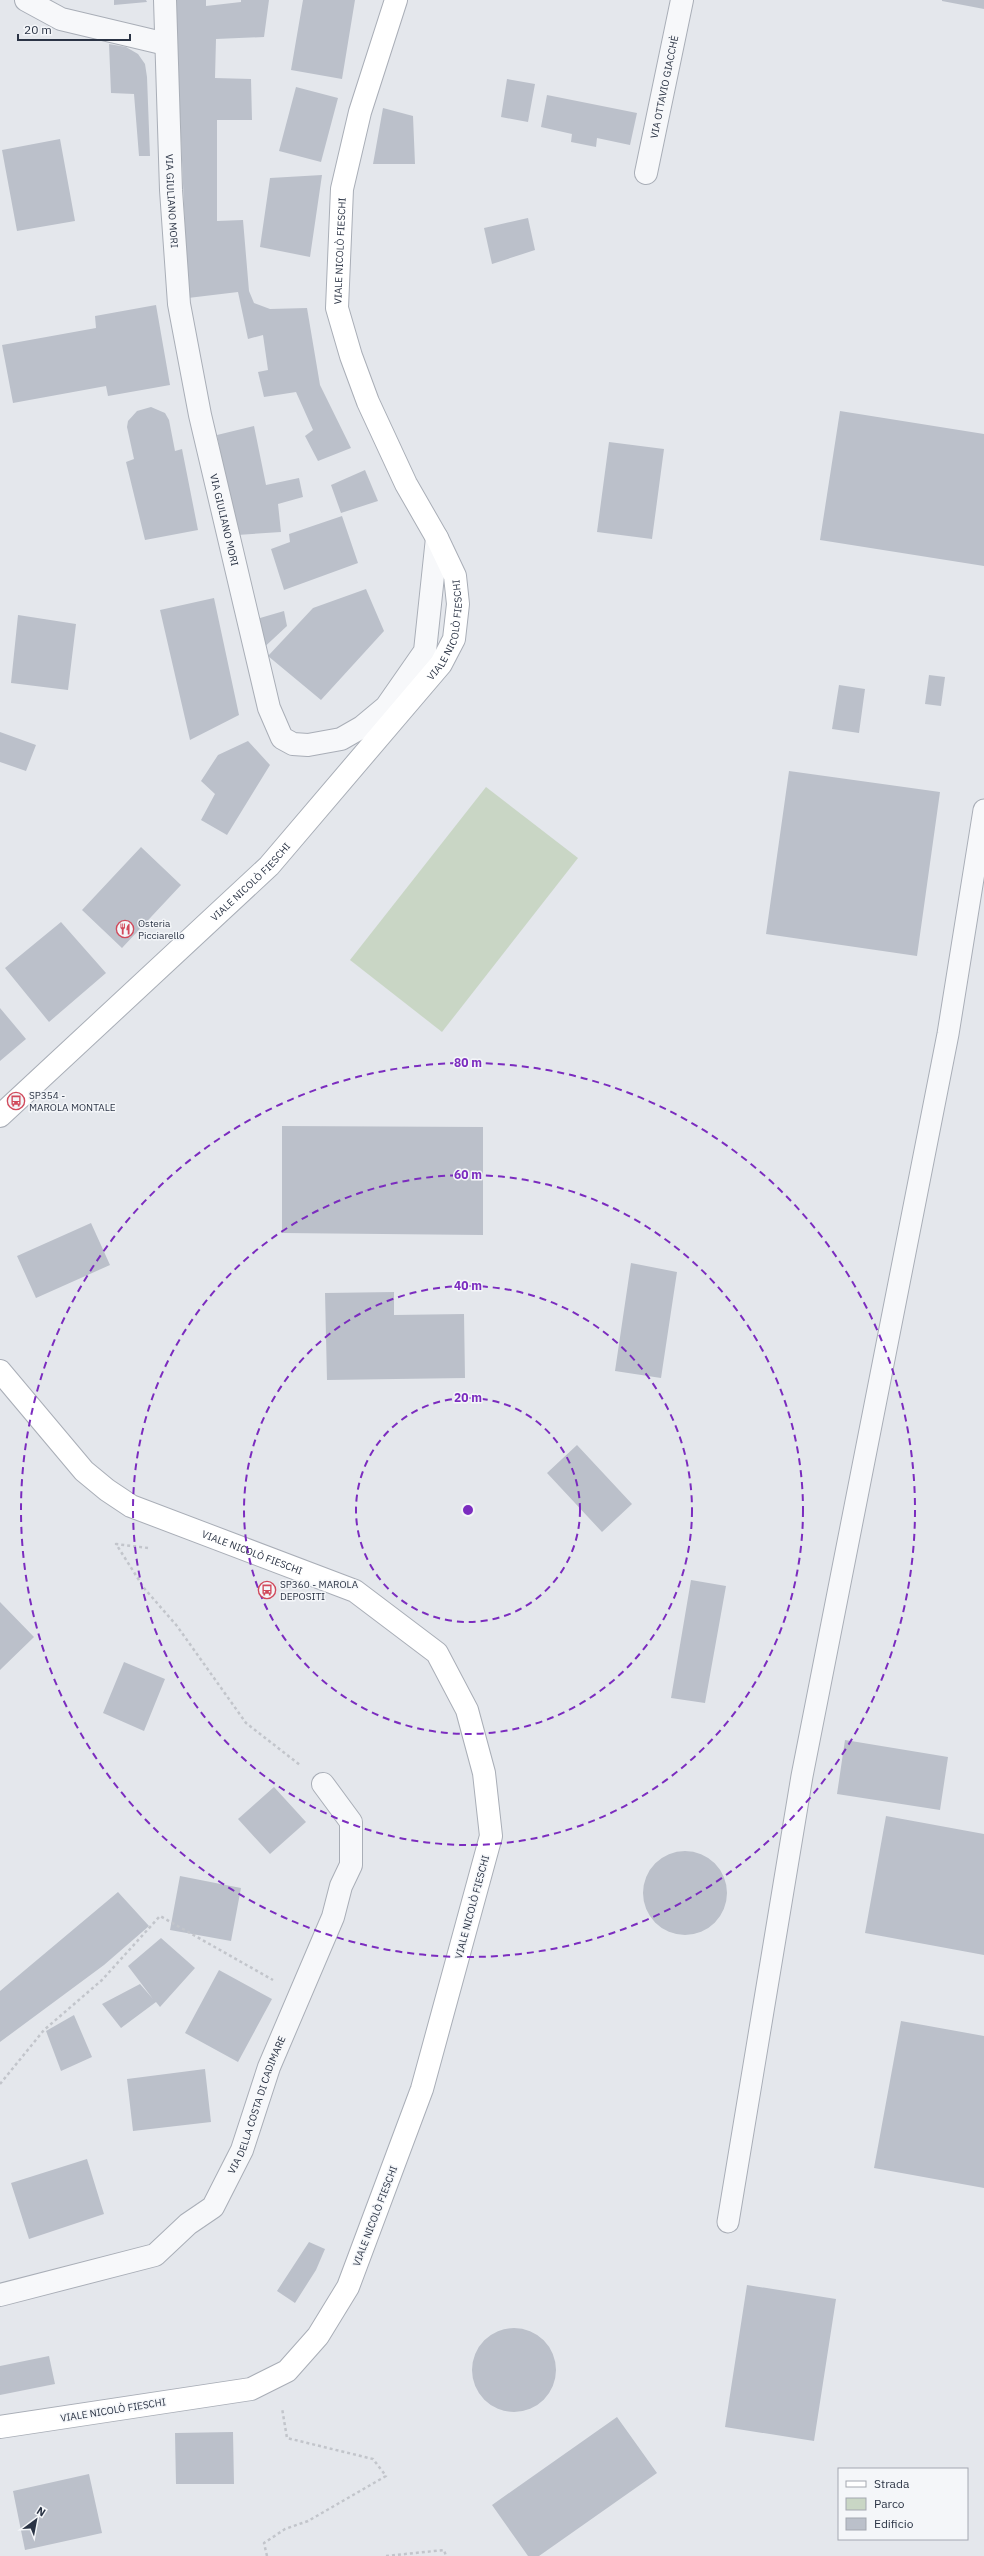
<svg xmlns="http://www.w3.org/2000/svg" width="984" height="2556" font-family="'IBM Plex Sans',sans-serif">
	<rect width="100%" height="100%" fill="#e4e7ec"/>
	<path fill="#c9d6c5" d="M 486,787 L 578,858 L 442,1032 L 350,960 Z"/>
	<path fill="#bbc0ca" d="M 114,0 L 146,0 L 147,2 L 114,5 Z
		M 175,0 L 206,0 L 206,6 L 241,2 L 241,0 L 269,0 L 264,37 L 216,39 L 215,78 L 251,79 L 252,120 L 217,120 L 217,221 L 243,220 L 249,291 L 254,303 L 270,309 L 307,308 L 320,385 L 351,448 L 318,461 L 305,436 L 313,430 L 296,392 L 264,397 L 258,372 L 268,370 L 263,335 L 248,339 L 238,292 L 188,298 Z
		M 303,0 L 355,0 L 342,79 L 291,70 Z
		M 942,0 L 984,0 L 984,9 L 942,1 Z
		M 109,44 L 126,47 L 138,54 L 145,64 L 147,77 L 150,156 L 139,156 L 134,94 L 111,93 Z
		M 507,79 L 535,84 L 528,122 L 501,117 Z
		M 296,87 L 338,98 L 321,162 L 279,151 Z
		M 547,95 L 637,113 L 630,145 L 597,138 L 596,147 L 571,142 L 572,134 L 541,127 Z
		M 383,108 L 413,116 L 415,164 L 373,164 Z
		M 60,139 L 75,221 L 17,231 L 2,150 Z
		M 322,175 L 310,257 L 260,247 L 270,178 Z
		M 528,218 L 535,250 L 492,264 L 484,228 Z
		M 156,305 L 170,385 L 108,396 L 106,386 L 13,403 L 2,345 L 96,328 L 95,316 Z
		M 151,407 L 165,413 L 169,420 L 175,451 L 182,449 L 198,530 L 145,540 L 126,462 L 134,459 L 127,427 L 128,421 L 137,411 Z
		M 840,411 L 984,434 L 984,566 L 820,540 Z
		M 254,426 L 266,485 L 299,478 L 303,497 L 278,504 L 281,532 L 237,535 L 217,435 Z
		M 609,442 L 664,449 L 652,539 L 597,532 Z
		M 365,470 L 378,501 L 341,513 L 331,485 Z
		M 342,516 L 358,563 L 284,590 L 271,549 L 290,542 L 289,534 Z
		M 366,589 L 384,631 L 321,700 L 268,656 L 313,608 Z
		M 214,598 L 239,715 L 190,740 L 160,610 Z
		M 284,611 L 287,626 L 258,653 L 253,620 Z
		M 18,615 L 76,624 L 68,690 L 11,683 Z
		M 929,675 L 945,677 L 941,706 L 925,704 Z
		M 839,685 L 865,689 L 859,733 L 832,729 Z
		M 0,732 L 36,745 L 26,771 L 0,762 Z
		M 248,741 L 270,765 L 227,835 L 201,820 L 215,794 L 201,781 L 218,755 Z
		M 789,771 L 940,792 L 917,956 L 766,934 Z
		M 141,847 L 181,885 L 122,948 L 82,910 Z
		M 61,922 L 106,973 L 49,1022 L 5,968 Z
		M 0,1008 L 26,1039 L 0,1061 Z
		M 282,1126 L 483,1127 L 483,1235 L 282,1233 Z
		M 91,1223 L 110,1265 L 36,1298 L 17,1256 Z
		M 631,1263 L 677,1272 L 661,1378 L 615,1371 Z
		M 394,1292 L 394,1315 L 464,1314 L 465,1378 L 327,1380 L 325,1293 Z
		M 577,1445 L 632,1504 L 602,1532 L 547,1473 Z
		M 691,1580 L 726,1586 L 705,1703 L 671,1698 Z
		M 0,1602 L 34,1637 L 0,1670 Z
		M 124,1662 L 165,1679 L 144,1731 L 103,1713 Z
		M 845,1740 L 948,1757 L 940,1810 L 837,1794 Z
		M 274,1787 L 306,1822 L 270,1854 L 238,1819 Z
		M 886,1816 L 984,1834 L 984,1955 L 865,1933 Z
		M643 1893a42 42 0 1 1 84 0a42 42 0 1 1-84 0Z
		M 180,1876 L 241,1888 L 231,1941 L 170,1930 Z
		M 118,1892 L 149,1926 L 104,1965 L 0,2042 L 0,1991 Z
		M 161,1938 L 195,1968 L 160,2007 L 156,2002 L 121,2028 L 102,2004 L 140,1984 L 153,1999 L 128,1966 Z
		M 219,1970 L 272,1999 L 238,2062 L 185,2033 Z
		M 74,2015 L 92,2057 L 61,2071 L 46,2031 Z
		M 901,2021 L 984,2036 L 984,2188 L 874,2168 Z
		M 205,2069 L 211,2122 L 133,2131 L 127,2079 Z
		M 87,2159 L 104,2214 L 29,2239 L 11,2183 Z
		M 309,2242 L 325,2249 L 316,2270 L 295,2303 L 277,2291 Z
		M 747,2285 L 836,2299 L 814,2441 L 725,2427 Z
		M472 2370a42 42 0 1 1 84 0a42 42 0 1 1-84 0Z
		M 49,2356 L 55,2384 L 0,2395 L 0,2366 Z
		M 617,2417 L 657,2473 L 539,2556 L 528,2556 L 492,2505 Z
		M 233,2432 L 234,2484 L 176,2484 L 175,2433 Z
		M 89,2474 L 102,2533 L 25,2550 L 13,2491 Z"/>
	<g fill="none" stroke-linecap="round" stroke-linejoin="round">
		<defs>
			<path id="service" d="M 728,2222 L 802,1776 L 948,1034 L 984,810"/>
			<g id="minor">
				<path d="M 26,0 L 61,19 L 166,44"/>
				<path id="s1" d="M 165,0 L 171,190 L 179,304 L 200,415 L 269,708 L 282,738 L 293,744 L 308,745 L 341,739 L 362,727 L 386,707 L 425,651 L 437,538"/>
				<path id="s2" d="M 646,173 L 682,0"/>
				<path id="s3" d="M 0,2295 L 155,2255 L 188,2224 L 213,2207 L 242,2150 L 269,2067 L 333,1917 L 341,1886 L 351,1865 L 351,1822 L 323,1784"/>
			</g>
			<g id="secondary">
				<path id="s4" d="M 0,1116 L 269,866 L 441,664 L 454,639 L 458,604 L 455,576 L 437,538 L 406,484 L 368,402 L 351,356 L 337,308 L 342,189 L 360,112 L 396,0"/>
				<path id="s5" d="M 0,1371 L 84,1471 L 107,1490 L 131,1506 L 355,1591 L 437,1653 L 467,1710 L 484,1773 L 491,1836 L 422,2089 L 348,2287 L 318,2336 L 287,2371 L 251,2389 L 0,2427"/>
			</g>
		</defs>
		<use href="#service" stroke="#a9aeb7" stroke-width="23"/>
		<use href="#minor" stroke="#a9aeb7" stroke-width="24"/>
		<use href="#secondary" stroke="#a9aeb7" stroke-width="24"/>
		<path stroke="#c2c5cb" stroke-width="2.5" stroke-dasharray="3 3" stroke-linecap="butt" d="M 148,1548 L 116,1544 L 144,1588 L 177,1626 L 246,1723 L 300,1765
			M 0,2084 L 44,2030 L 102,1980 L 160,1916 L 273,1980
			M 267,2556 L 264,2543 L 285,2529 L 308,2521 L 386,2476 L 373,2459 L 287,2438 L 282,2408
			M 386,2556 L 444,2550 L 446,2556"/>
		<use href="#service" stroke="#f7f8fa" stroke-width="21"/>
		<use href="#minor" stroke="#f7f8fa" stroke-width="22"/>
		<use href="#secondary" stroke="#fff" stroke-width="22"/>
	</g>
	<g fill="none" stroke="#7b2cbf" stroke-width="2" stroke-dasharray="7 5">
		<circle cx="468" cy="1510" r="112"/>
		<circle cx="468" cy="1510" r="224"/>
		<circle cx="468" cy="1510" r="335"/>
		<circle cx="468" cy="1510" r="447"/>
	</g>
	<defs>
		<symbol id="restaurant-ring" viewBox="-11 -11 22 22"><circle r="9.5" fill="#f4f6f9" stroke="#d1495b" stroke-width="1.5"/><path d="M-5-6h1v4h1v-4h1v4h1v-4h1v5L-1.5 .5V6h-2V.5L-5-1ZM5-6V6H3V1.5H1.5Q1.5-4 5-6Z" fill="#d1495b"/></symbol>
		<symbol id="bus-ring" viewBox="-11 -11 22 22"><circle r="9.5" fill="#f4f6f9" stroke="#d1495b" stroke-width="1.5"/><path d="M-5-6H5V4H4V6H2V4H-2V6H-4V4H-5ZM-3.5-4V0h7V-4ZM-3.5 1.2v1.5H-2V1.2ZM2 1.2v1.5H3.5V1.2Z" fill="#d1495b"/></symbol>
	</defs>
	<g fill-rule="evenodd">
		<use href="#restaurant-ring" x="115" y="919" width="20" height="20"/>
		<use href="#bus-ring" x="6" y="1091" width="20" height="20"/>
		<use href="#bus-ring" x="257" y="1580" width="20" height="20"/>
	</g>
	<g text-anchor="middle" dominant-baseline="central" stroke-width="3" stroke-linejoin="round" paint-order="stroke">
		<g font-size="10" fill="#2b3445" stroke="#f4f6f9">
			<text stroke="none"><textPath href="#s2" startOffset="88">VIA OTTAVIO GIACCHÈ</textPath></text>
			<text stroke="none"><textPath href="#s1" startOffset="201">VIA GIULIANO MORI</textPath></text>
			<text stroke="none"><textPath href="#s4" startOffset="1075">VIALE NICOLÒ FIESCHI</textPath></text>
			<text stroke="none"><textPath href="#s1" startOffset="525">VIA GIULIANO MORI</textPath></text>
			<text stroke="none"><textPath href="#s4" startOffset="667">VIALE NICOLÒ FIESCHI</textPath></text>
			<text stroke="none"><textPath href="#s4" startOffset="343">VIALE NICOLÒ FIESCHI</textPath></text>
			<text stroke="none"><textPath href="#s5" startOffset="319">VIALE NICOLÒ FIESCHI</textPath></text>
			<text transform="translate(472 1907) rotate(-75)">VIALE NICOLÒ FIESCHI</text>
			<text stroke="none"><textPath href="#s3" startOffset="347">VIA DELLA COSTA DI CADIMARE</textPath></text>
			<text transform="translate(375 2216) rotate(-69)">VIALE NICOLÒ FIESCHI</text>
			<text transform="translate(113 2410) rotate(-9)">VIALE NICOLÒ FIESCHI</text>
		</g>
		<g font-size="10" fill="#2b3445" stroke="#f4f6f9" text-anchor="start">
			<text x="138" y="923">Osteria<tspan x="138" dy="12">Picciarello</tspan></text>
			<text x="29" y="1095">SP354 -<tspan x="29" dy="12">MAROLA MONTALE</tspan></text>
			<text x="280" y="1584">SP360 - MAROLA<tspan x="280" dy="12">DEPOSITI</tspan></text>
		</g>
	</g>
	<circle cx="468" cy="1510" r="6" fill="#7b2cbf" stroke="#f4f6f9" stroke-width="2"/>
	<g font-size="12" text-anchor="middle" font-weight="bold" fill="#7b2cbf" stroke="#f4f6f9" stroke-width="3" stroke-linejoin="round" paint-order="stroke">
		<text x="468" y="1067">80 m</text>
		<text x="468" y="1179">60 m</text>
		<text x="468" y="1290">40 m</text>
		<text x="468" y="1402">20 m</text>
	</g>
	<rect x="838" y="2468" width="130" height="72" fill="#f4f6f9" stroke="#a4a8b1"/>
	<rect x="846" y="2481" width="20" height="6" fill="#ffffff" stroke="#a4a8b1"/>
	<text x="874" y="2488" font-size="12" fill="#2b3445">Strada</text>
	<rect x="846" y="2498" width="20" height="12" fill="#c9d6c5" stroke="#a4a8b1"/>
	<text x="874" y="2508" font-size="12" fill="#2b3445">Parco</text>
	<rect x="846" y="2518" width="20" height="12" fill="#bbc0ca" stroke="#a4a8b1"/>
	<text x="874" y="2528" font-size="12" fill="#2b3445">Edificio</text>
	<g transform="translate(36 2520) rotate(32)" stroke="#f4f6f9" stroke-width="3" paint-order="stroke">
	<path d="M0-3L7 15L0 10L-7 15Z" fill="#2b3445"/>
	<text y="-6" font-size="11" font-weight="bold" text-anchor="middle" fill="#2b3445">N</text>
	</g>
	<path d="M18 34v6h112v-6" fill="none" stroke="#2b3445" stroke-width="2"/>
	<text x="24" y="34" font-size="12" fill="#2b3445" stroke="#f4f6f9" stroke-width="3" paint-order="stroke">20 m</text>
</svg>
